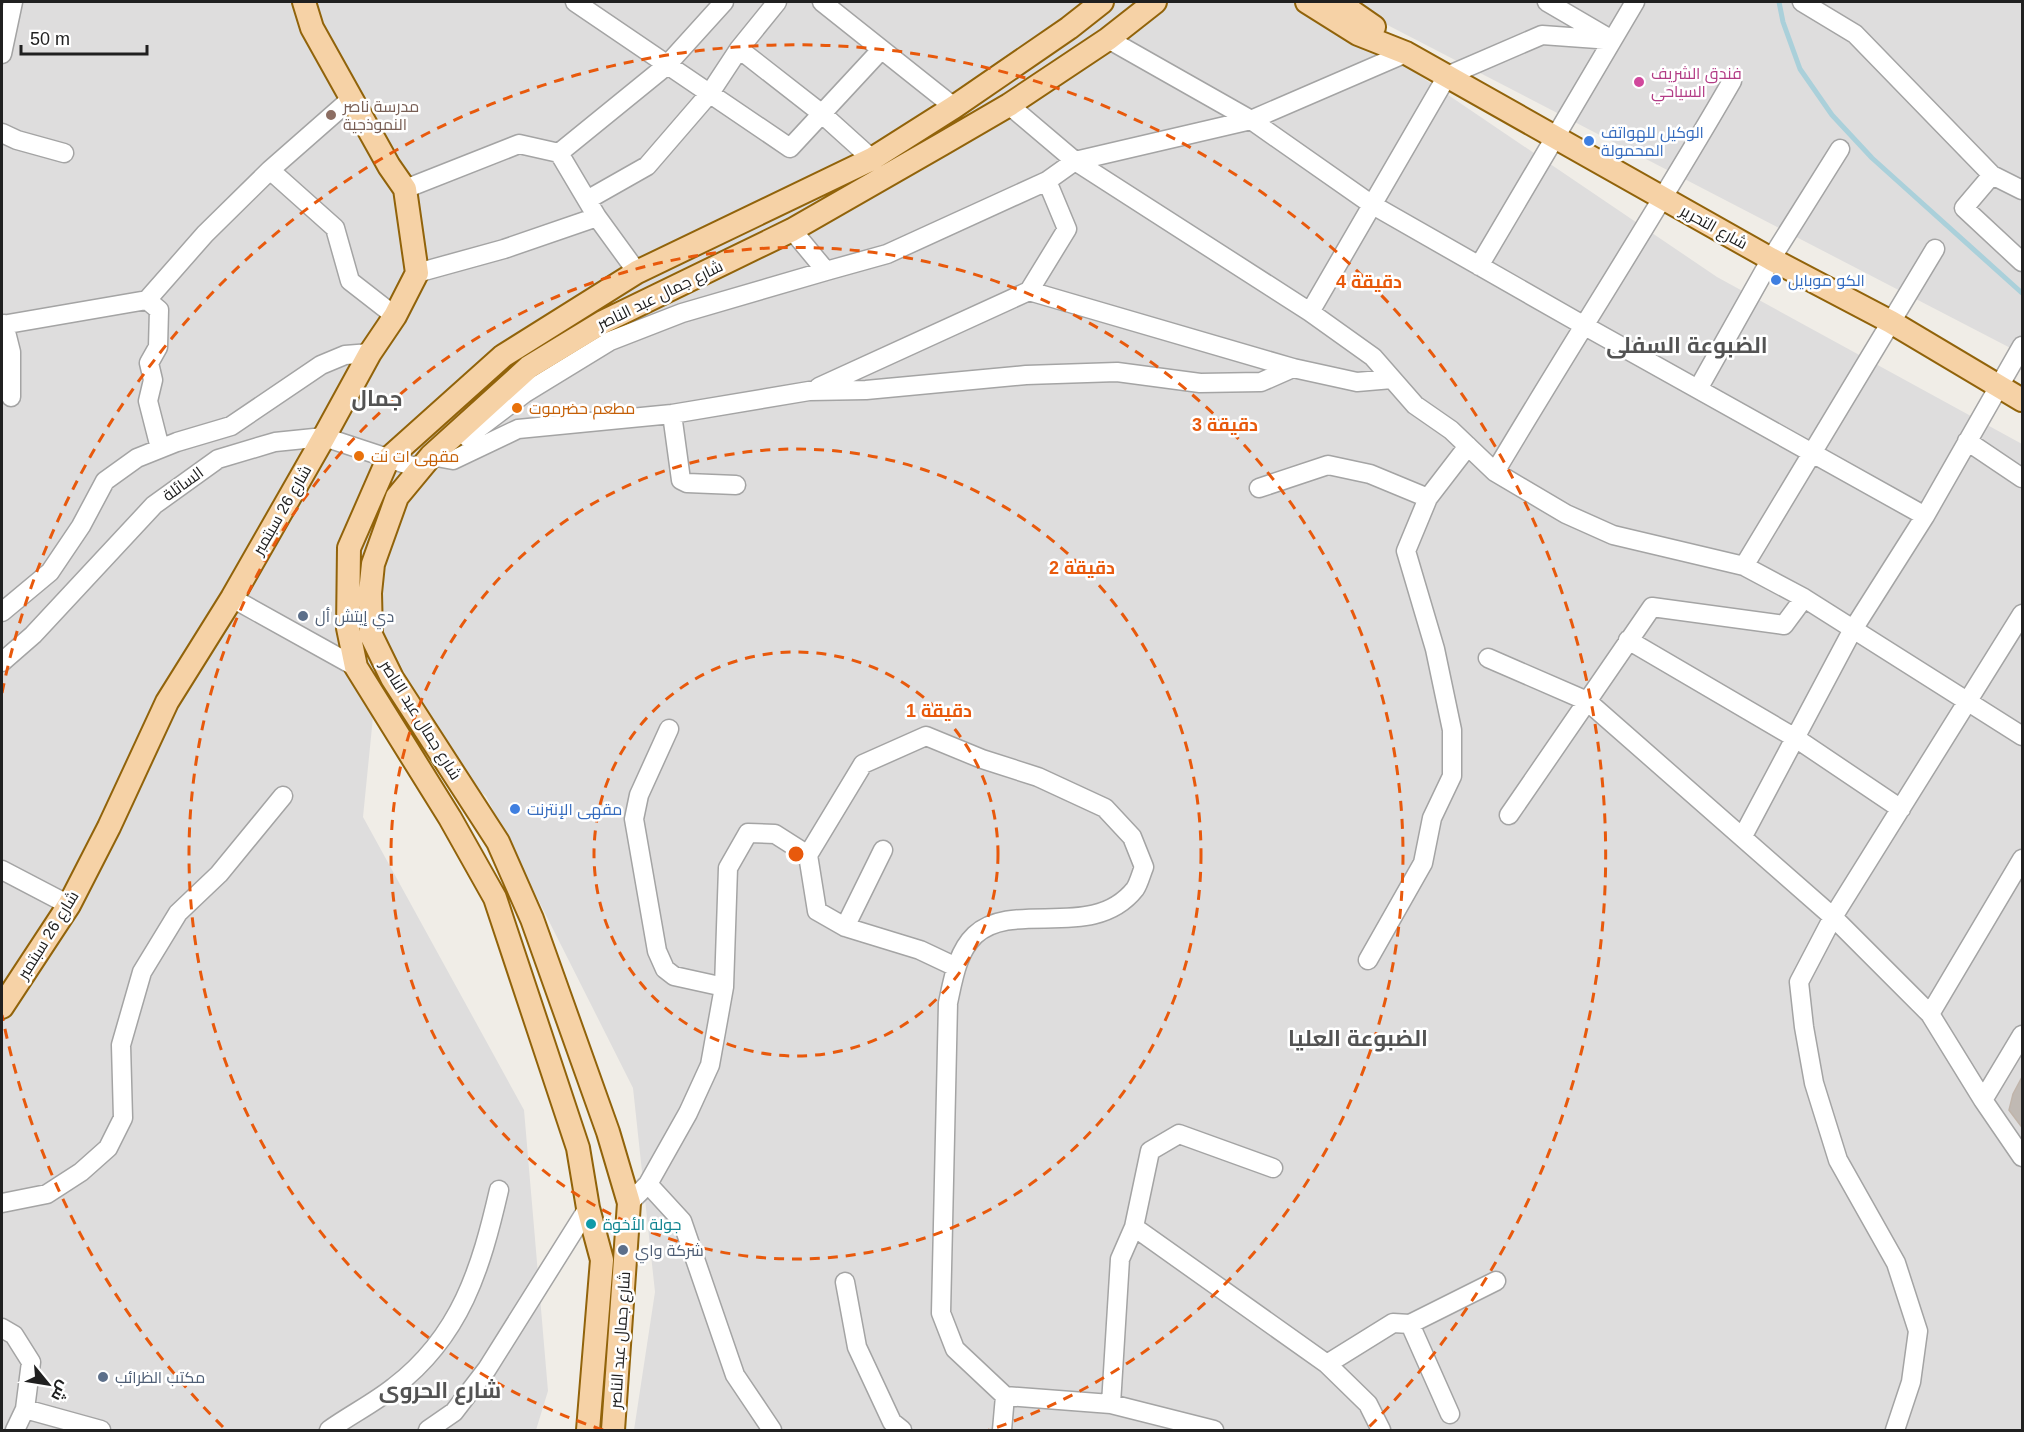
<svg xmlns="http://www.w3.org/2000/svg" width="2024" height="1432" font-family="Arial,Cairo,sans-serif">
	<rect width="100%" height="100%" fill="#f0ede7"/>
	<path fill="#dedddd" d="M 2,2 L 1311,2 L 1717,277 L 2022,444 L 2022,1430 L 634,1430 L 655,1292 L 633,1088 L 486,796 L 374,707 L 363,817 L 524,1110 L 548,1391 L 536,1430 L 2,1430 Z
		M 1343,2 L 2022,2 L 2022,354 L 1941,312 Z"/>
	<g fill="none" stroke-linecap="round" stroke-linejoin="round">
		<path stroke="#aad0da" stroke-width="5" d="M 1779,2 L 1783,22 L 1800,69 L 1832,115 L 1872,158 L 2022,293"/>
	</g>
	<path fill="#c0b9b3" stroke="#c0b4aa" stroke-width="1.5" d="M 2022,1077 L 2022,1125 L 2021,1126 L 2009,1110 L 2013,1094 Z"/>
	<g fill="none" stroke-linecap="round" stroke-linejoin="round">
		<defs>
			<path id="minor" d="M 575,2 L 790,148 L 880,51
				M 822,2 L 954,107
				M 1547,2 L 1607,37
				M 1802,2 L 1855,34 L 1992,175 L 2022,190
				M 1108,39 L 1251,120 L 1371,204 L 1583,325 L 1925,516
				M 739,49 L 821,113 L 872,159
				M 2,54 L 13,2
				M 1009,105 L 1075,161 L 1310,312 L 1373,357 L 1415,405 L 1451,430 L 1495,472 L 1566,514 L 1613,535 L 1744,566 L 1804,598 L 2022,736
				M 2,133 L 17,140 L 64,153
				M 559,153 L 666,66 L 724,2
				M 270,170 L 335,228 L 350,281 L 395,316
				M 1992,175 L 1964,208 L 2022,262
				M 405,189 L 519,144 L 559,153 L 597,217 L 637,272
				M 587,200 L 647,166 L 710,93 L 739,49 L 777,2
				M 792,230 L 826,271 L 887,254 L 1047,181 L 1075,161 L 1251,120 L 1406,53
				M 1479,266 L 1635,2
				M 417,273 L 504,249 L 597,217
				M 1029,291 L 1293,368
				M 147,300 L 159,310 L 158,347 L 149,363 L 153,380 L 148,401 L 160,448
				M 1310,312 L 1447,76 L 1542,35 L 1611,40
				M 4,324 L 11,352 L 11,397
				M 2,325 L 147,300 L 205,234 L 270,170 L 352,98
				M 819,387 L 1029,291 L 1067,229 L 1047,181
				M 1698,389 L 1771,259 L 1840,149
				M 672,414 L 681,480 L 687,483 L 736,485
				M 467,437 L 525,393 L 610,341 L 682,313 L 826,271
				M 1967,441 L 2022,478
				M 431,456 L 453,460 L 518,429 L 672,414 L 809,391 L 866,390 L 1026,375 L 1117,372 L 1200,383 L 1261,382 L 1293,368 L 1357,382 L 1392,379
				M 1495,472 C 1573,341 1656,213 1732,81
				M 1259,488 L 1328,465 L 1370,474 L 1428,498
				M 1744,566 L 1935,249
				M 232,598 L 356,667
				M 2,612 L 50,572 L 81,526 L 105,481 L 137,458 L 177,442 L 231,426 L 321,365 L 345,355 L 370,353
				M 1628,640 L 1797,739 L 1901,809
				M 1488,658 L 1587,701 L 1833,917 L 1930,1014 L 1983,1100 L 2022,1157
				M 2,662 L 33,635 L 154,505 L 218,459 L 275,442 L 324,437 L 421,469
				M 669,729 L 639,795 L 634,819 L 657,951 L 665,969 L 674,976 L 724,987
				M 1509,815 L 1652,607 L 1784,625 L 1804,598
				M 1743,836 L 1852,631 L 1925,516 L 2022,346
				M 2,870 L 69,905
				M 845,927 L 883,850
				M 1368,960 L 1423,863 L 1432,818 L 1452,776 L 1452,730 L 1435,649 L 1406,551 L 1428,498 L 1468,446
				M 956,967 L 920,950 L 845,927 L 817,911 L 808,855 L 863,764 L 926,736 L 982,759 L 1038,777 L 1105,808 L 1132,837 L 1144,867 C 1141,874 1139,883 1135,889 C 1093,942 1014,899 975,935 C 957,952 953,980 948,1003 L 941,1313 L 955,1349 L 1005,1396 L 1111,1404 L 1214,1430
				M 1930,1014 L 2022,859
				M 1983,1100 L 2022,1035
				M 648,1184 L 682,1221 L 735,1375 L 772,1430
				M 2,1203 L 47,1194 L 81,1172 L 108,1148 L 123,1118 L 121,1045 L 142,972 L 178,913 L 219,874 L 283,796
				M 629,1203 L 648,1184 L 688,1113 L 710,1065 L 724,987 L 728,868 L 748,833 L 775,834 L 808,855
				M 1134,1227 L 1327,1364 L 1368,1404 L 1381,1430
				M 845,1282 L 857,1347 L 892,1422 L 902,1430
				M 1410,1324 L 1496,1281
				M 2,1328 L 14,1335 L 31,1362 L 25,1409 L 15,1430
				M 1327,1364 L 1393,1323 L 1410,1324 L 1450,1414
				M 1111,1404 L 1120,1259 L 1134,1227 L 1150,1151 L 1179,1134 L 1273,1168
				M 25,1409 L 101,1430
				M 329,1430 C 350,1415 374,1403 394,1387 C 461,1336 481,1268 499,1190
				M 428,1430 L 454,1412 L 487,1369 L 588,1208
				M 1002,1430 L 1005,1396
				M 1895,1430 L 1911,1382 L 1918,1331 L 1896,1263 L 1838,1160 L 1814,1083 L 1804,1027 L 1799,982 L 1833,917 L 2022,614"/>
			<path id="major" d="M 1307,2 L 1358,34 L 1406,53 L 1771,259 L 1891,322 L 2022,400
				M 1338,2 L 1374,27
				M 2,1007 L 69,905 L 109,827 L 167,702 L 232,598 L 324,437 L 370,353 L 395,316 L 417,273 L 405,189 L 389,166 L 312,28 L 304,2
				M 588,1430 L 602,1260 L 588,1208 L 578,1148 L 495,898 L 450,818 L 356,667 L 348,628 L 349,548 L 388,459 L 503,356 L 637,272 L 872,159 L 954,107 L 1069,28 L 1102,2
				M 613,1430 L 629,1203 L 608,1132 L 532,919 L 498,842 L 392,678 L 371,635 L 370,593 L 373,564 L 397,497 L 431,456 L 529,367 L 603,322 L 792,230 L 942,144 L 1009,105 L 1108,39 L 1155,2"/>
		</defs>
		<use href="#minor" stroke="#a4a4a4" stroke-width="21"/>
		<use href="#major" stroke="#91630a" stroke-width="26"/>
		<use href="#minor" stroke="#fff" stroke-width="18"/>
		<use href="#major" stroke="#f6d2a6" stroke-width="22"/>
	</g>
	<g fill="none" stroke="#e8590c" stroke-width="3" stroke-dasharray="10 8">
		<circle cx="796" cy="854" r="202"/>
		<circle cx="796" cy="854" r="405"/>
		<path d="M603 1430A607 607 0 1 1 989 1430"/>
		<path d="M223 1427A810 810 0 0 1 2 1015M2 693A810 810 0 1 1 1369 1427"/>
	</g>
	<circle fill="#d1479c" stroke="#fff" stroke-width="2" cx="1639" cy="82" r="6"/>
	<circle fill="#8d6e63" stroke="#fff" stroke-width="2" cx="331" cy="115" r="6"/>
	<g fill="#3f7fe0" stroke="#fff" stroke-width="2">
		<circle cx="1589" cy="141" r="6"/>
		<circle cx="1776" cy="280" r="6"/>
		<circle cx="515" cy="809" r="6"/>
	</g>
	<g fill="#e8710a" stroke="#fff" stroke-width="2">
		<circle cx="517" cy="408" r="6"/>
		<circle cx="359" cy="456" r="6"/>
	</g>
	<g fill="#5c6f8a" stroke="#fff" stroke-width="2">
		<circle cx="303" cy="616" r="6"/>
		<circle cx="623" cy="1250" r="6"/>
		<circle cx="103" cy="1377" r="6"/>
	</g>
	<circle fill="#0f9aa8" stroke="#fff" stroke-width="2" cx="591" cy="1224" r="6"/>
	<g text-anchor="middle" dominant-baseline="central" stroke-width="5" stroke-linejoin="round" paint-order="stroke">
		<g font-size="16" fill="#b23c85" stroke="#fff" text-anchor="start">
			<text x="1651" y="73">فندق الشريف<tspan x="1651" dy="18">السياحي</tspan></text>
		</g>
		<g font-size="16" fill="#785e54" stroke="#fff" text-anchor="start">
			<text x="343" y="106">مدرسة ناصر<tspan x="343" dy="18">النموذجية</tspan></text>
		</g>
		<g font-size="16" fill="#366cbe" stroke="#fff" text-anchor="start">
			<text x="1601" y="132">الوكيل للهواتف<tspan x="1601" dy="18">المحمولة</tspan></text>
			<text x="1788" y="280">الكو موبايل</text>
			<text x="527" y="809">مقهى الإنترنت</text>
		</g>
		<g font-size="16" fill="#202020" stroke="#fff">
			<text transform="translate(1714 227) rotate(29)">شارع التحرير</text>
			<text transform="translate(660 295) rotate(-26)">شارع جمال عبد الناصر</text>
			<text transform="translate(183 484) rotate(-36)">السائلة</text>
			<text transform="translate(282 510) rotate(-60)">شارع 26 سبتمبر</text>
			<text transform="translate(421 720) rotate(58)">شارع جمال عبد الناصر</text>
			<text transform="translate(48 935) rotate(-58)">شارع 26 سبتمبر</text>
			<text transform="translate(620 1340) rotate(-86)">شارع جمال عبد الناصر</text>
		</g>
		<g font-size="16" fill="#c56008" stroke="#fff" text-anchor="start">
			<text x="529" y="408">مطعم حضرموت</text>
			<text x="371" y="456">مقهى ات نت</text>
		</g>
		<g font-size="16" fill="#4e5e75" stroke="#fff" text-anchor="start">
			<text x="315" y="616">دي إيتش أل</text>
			<text x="635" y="1250">شركة واي</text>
			<text x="115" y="1377">مكتب الظرائب</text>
		</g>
		<g font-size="16" fill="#0d838f" stroke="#fff" text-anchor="start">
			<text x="603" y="1224">جولة الأخوة</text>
		</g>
		<g font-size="22" font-weight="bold" fill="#535353" stroke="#fff">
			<text x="1687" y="345">الضبوعة السفلى</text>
			<text x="377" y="398">جمال</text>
			<text x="1358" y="1038">الضبوعة العليا</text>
			<text x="440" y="1390">شارع الحروى</text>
		</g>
	</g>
	<circle cx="796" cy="854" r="9" fill="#e8590c" stroke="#fff" stroke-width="3"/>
	<g font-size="18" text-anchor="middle" font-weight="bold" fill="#e8590c" stroke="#fff" stroke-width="5" stroke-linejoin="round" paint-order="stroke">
		<text x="1369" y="288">4 دقيقة</text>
		<text x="1225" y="431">3 دقيقة</text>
		<text x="1082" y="574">2 دقيقة</text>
		<text x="939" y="717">1 دقيقة</text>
	</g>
	<rect width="2024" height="1432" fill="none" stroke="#202020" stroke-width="6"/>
	<g transform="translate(48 1384) rotate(120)" stroke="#ffffff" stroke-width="4.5" paint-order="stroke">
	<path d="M0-4.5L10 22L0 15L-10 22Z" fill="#202020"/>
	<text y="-9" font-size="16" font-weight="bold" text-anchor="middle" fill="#202020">ش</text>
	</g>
	<path d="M21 45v9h126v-9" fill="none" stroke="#202020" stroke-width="3"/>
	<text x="30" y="45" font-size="18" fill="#202020" stroke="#ffffff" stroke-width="4.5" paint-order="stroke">50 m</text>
</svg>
